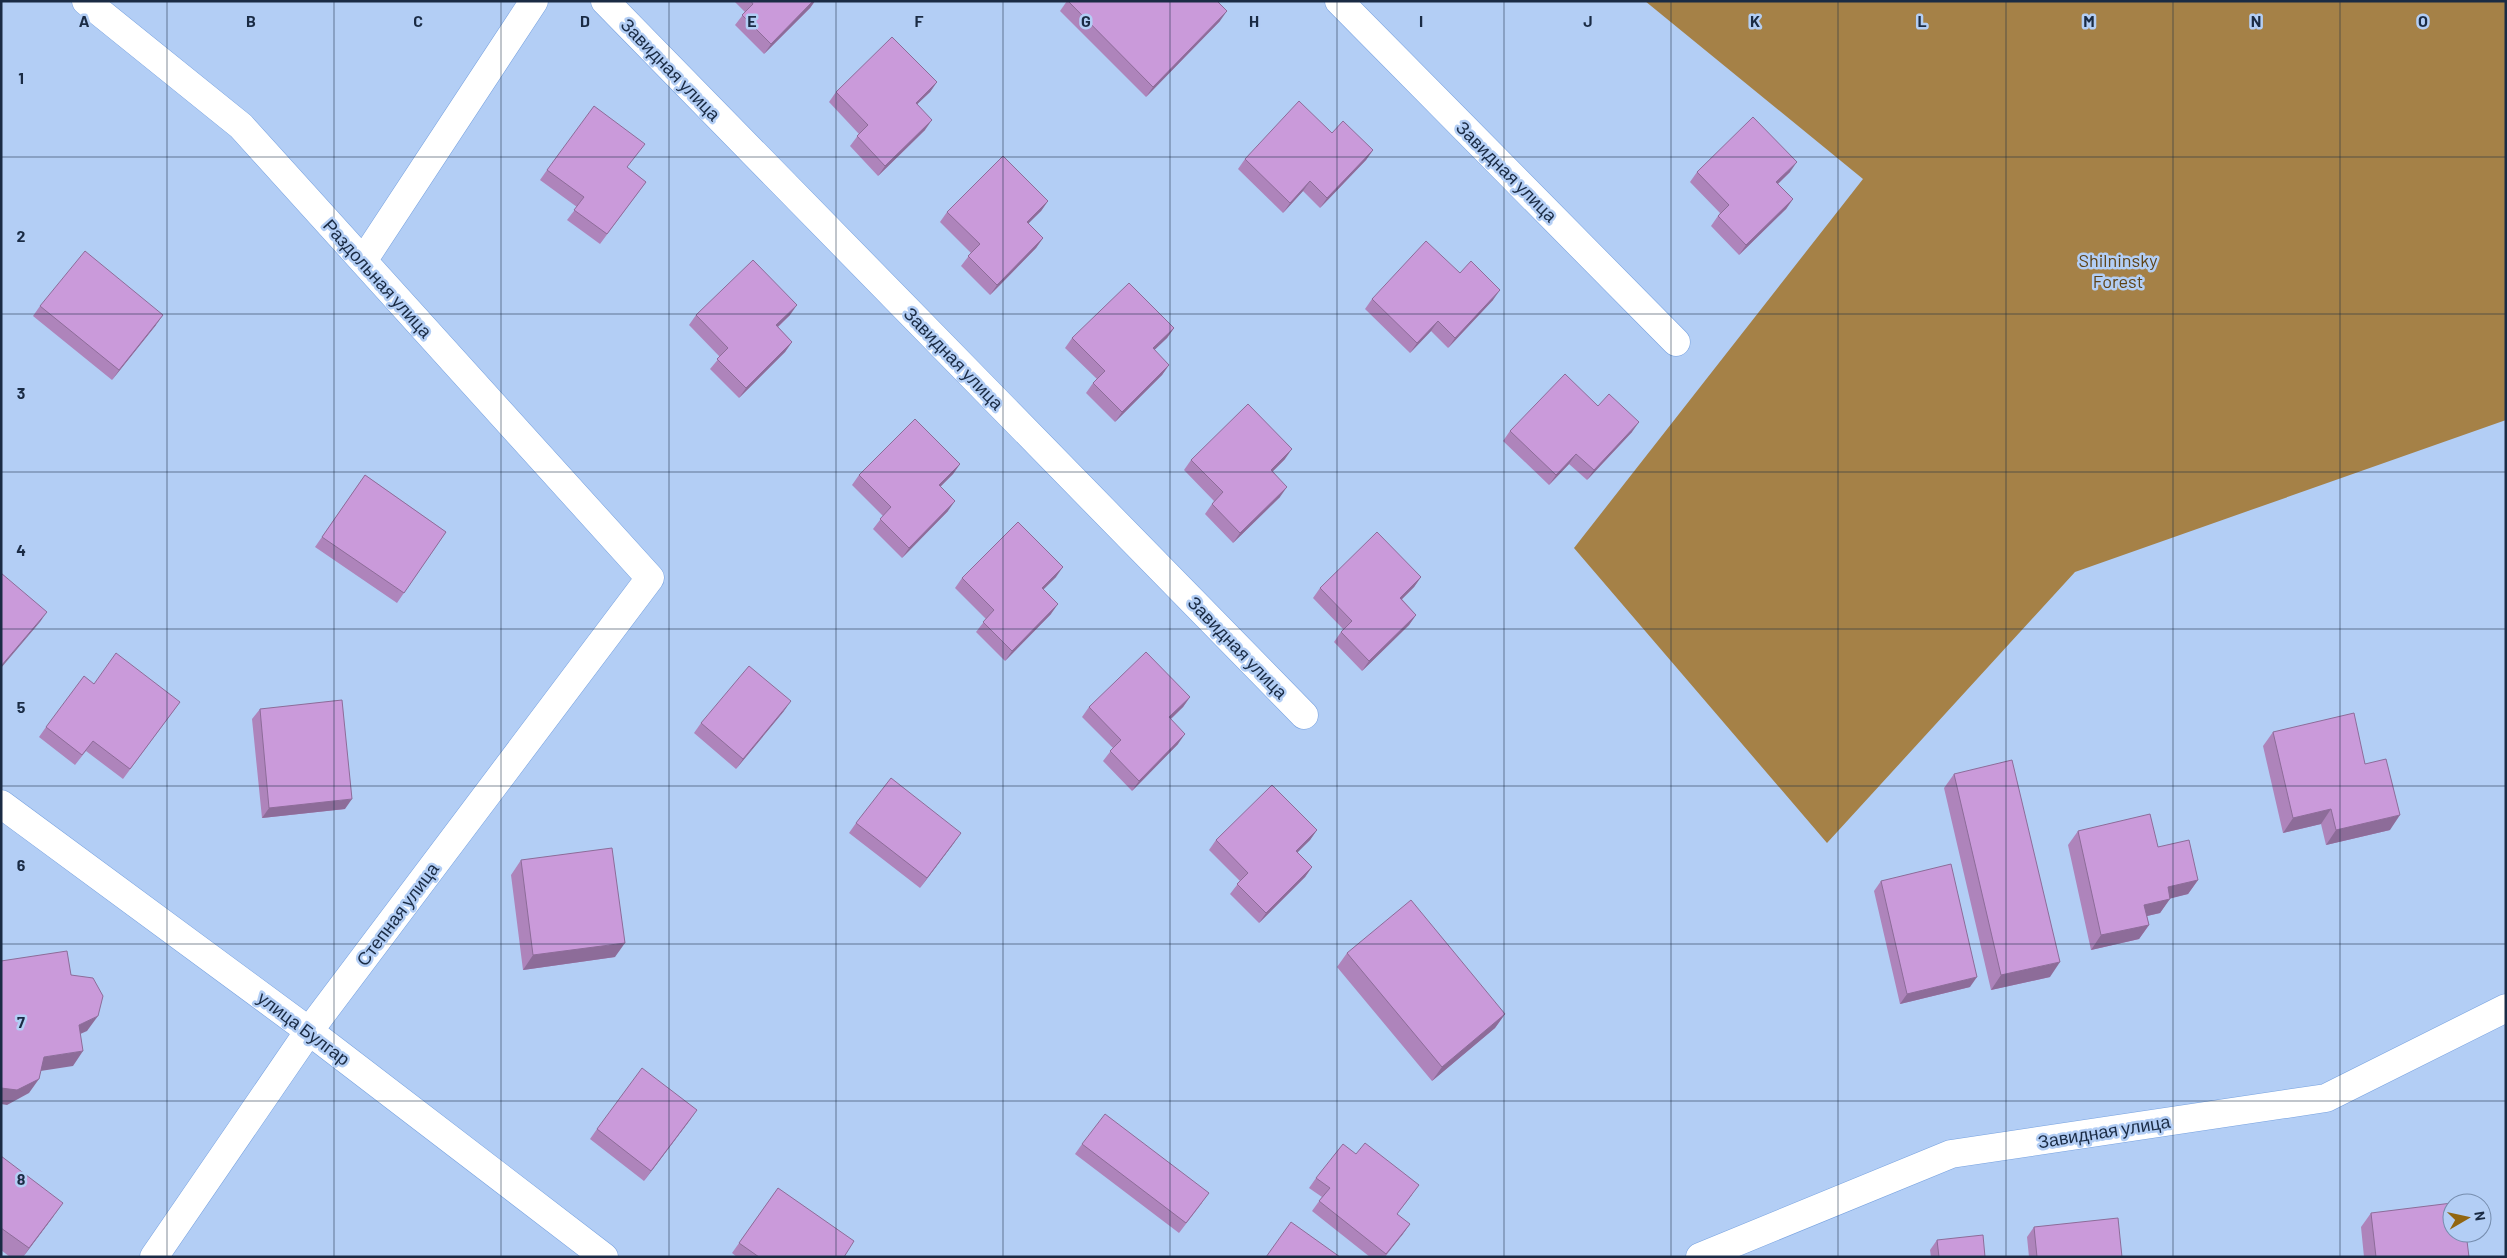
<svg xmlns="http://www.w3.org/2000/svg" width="2507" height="1258" font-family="Barlow,sans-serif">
	<rect width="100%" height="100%" fill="#b3cef5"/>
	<path fill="#a58147" d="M 1645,1 L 2506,1 L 2506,420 L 2075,572 L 1827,843 L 1574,548 L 1863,179 Z"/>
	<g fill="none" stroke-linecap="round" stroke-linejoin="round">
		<defs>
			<path id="minor" d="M 86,1 L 241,126 L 650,578 L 309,1031 L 154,1257
				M 605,1 L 1304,715
				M 1339,1 L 1676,342
				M 363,261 L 534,1
				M 1,804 L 309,1031 L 604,1257
				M 1700,1257 L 1951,1154 L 2326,1098 L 2506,1008"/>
		</defs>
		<use href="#minor" stroke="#76a1df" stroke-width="29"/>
		<use href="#minor" stroke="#fff" stroke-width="28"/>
	</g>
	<path fill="#ae84bb" d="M 734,1 L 815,1 L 810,8 L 764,54 L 735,25 L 745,12 Z
		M 1067,1 L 1217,1 L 1220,21 L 1146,97 L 1060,11 Z
		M 937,82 L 930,92 L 917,104 L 925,130 L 878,176 L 850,146 L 859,134 L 829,102 L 836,92 Z
		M 1332,133 L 1373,150 L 1366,160 L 1320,208 L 1303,191 L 1283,213 L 1238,169 L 1245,159 Z
		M 628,168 L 646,182 L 600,244 L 567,220 L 577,207 L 540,180 L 547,170 Z
		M 1697,172 L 1790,172 L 1778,184 L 1793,199 L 1786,209 L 1739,255 L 1711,226 L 1720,213 L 1690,182 Z
		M 1048,201 L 1041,211 L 1028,223 L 1043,238 L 1036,248 L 990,295 L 961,266 L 971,253 L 940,222 L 947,212 Z
		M 1460,273 L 1493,300 L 1448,348 L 1431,331 L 1410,353 L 1365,309 L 1372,299 Z
		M 40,306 L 156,325 L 112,380 L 33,316 Z
		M 696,315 L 790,315 L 778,327 L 792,342 L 785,352 L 739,398 L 710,369 L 720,357 L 689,325 Z
		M 1174,328 L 1167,338 L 1154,350 L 1169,365 L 1162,375 L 1115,422 L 1086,393 L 1093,383 L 1097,379 L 1065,348 L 1072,338 Z
		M 1598,406 L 1632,432 L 1587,480 L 1569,464 L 1549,485 L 1503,441 L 1510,431 Z
		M 1285,459 L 1273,471 L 1280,497 L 1233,543 L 1205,514 L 1214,501 L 1184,470 L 1191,460 Z
		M 960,464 L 953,474 L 940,487 L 948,511 L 902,558 L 873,529 L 883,516 L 852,485 L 859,475 Z
		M 365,475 L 446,532 L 397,603 L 315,547 Z
		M 1056,577 L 1043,589 L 1051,614 L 1005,661 L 976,632 L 986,619 L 955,588 L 962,578 Z
		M 1421,577 L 1414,587 L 1402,599 L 1416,615 L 1409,625 L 1362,671 L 1334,642 L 1343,629 L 1313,598 L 1320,588 Z
		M 94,684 L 180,702 L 123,779 L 86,751 L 75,765 L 39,737 L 46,727 Z
		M 1190,697 L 1183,707 L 1171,719 L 1178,744 L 1132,791 L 1103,761 L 1113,748 L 1082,717 L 1089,707 Z
		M 260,709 L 345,809 L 262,818 L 252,719 Z
		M 784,711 L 736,769 L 694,733 L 701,723 Z
		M 2273,732 L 2365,764 L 2390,830 L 2326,845 L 2321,824 L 2283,833 L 2263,746 Z
		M 1954,774 L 2050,977 L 1991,990 L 1944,788 Z
		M 856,823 L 954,843 L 920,888 L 849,833 Z
		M 1317,830 L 1310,840 L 1297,852 L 1312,867 L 1305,877 L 1259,923 L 1230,894 L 1240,881 L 1209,850 L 1216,840 Z
		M 2078,831 L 2158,847 L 2198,880 L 2188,894 L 2170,898 L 2160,913 L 2147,916 L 2149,925 L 2139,939 L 2091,950 L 2068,845 Z
		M 521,860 L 615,957 L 523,970 L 511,875 Z
		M 1881,881 L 1970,987 L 1900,1004 L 1874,891 Z
		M 1347,953 L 1505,1014 L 1495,1028 L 1432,1081 L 1337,967 Z
		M 690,1120 L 644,1181 L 590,1139 L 597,1129 Z
		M 1082,1144 L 1202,1203 L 1179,1233 L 1075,1154 Z
		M 1,1156 L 53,1217 L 23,1257 L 10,1257 L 1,1250 Z
		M 1316,1178 L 1412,1195 L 1397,1214 L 1410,1224 L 1385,1257 L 1370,1257 L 1312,1211 L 1322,1197 L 1309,1188 Z
		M 778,1188 L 844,1257 L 737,1257 L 732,1253 Z
		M 2371,1213 L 2469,1257 L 2364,1257 L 2361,1227 Z
		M 2034,1227 L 2122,1257 L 2029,1257 L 2027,1237 Z
		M 1937,1240 L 1985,1257 L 1931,1257 L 1930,1250 Z"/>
	<path fill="#8d6c99" d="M 813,1 L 815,1 L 810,8 L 764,54 L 771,44 Z
		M 1227,11 L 1220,21 L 1146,97 L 1153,87 Z
		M 937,82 L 930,92 L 908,113 L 916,103 Z
		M 932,120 L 925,130 L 878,176 L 885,166 Z
		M 1373,150 L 1366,160 L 1320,208 L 1327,198 Z
		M 1797,162 L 1790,172 L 1769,192 L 1776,182 Z
		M 1310,181 L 1303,191 L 1283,213 L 1290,203 Z
		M 1793,199 L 1786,209 L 1739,255 L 1746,245 Z
		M 1048,201 L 1041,211 L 1020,232 L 1027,222 Z
		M 1043,238 L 1036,248 L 990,295 L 997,285 Z
		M 1500,290 L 1493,300 L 1448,348 L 1455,338 Z
		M 797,305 L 790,315 L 769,335 L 776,325 Z
		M 163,315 L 156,325 L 112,380 L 119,370 Z
		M 1438,321 L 1431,331 L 1410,353 L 1417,343 Z
		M 1174,328 L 1167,338 L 1146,358 L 1153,348 Z
		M 792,342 L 785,352 L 739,398 L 746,388 Z
		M 1169,365 L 1162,375 L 1115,422 L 1122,412 Z
		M 1639,422 L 1632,432 L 1587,480 L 1594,470 Z
		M 1292,449 L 1285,459 L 1264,480 L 1271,470 Z
		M 1576,454 L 1569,464 L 1549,485 L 1556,475 Z
		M 960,464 L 953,474 L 932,495 L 939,485 Z
		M 1287,487 L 1280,497 L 1233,543 L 1240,533 Z
		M 955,501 L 948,511 L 902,558 L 909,548 Z
		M 1063,567 L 1056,577 L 1035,598 L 1042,588 Z
		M 1421,577 L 1414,587 L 1393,608 L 1400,598 Z
		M 1058,604 L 1051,614 L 1005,661 L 1012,651 Z
		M 47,612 L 40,622 L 1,668 L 1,666 Z
		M 1416,615 L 1409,625 L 1362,671 L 1369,661 Z
		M 1190,697 L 1183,707 L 1162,727 L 1169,717 Z
		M 791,701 L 784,711 L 736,769 L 743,759 Z
		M 1185,734 L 1178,744 L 1132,791 L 1139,781 Z
		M 352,799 L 345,809 L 262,818 L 269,808 Z
		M 2331,809 L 2321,824 L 2283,833 L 2293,818 Z
		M 2400,815 L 2390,830 L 2326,845 L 2336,830 Z
		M 1317,830 L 1310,840 L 1289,861 L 1296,851 Z
		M 961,833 L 954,843 L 920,888 L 927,878 Z
		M 1312,867 L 1305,877 L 1259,923 L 1266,913 Z
		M 2198,880 L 2188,894 L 2157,902 L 2168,887 Z
		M 2170,899 L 2160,913 L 2134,919 L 2144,905 Z
		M 2149,925 L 2139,939 L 2091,950 L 2101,935 Z
		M 625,943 L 615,957 L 523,970 L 533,955 Z
		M 2060,962 L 2050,977 L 1991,990 L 2001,975 Z
		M 1977,977 L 1970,987 L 1900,1004 L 1907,994 Z
		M 1505,1014 L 1495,1028 L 1432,1081 L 1442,1067 Z
		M 98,1016 L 87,1031 L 69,1039 L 79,1025 Z
		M 83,1051 L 73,1066 L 34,1072 L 44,1057 Z
		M 39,1079 L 29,1093 L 7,1105 L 1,1104 L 1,1088 Z
		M 697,1110 L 690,1120 L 644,1181 L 651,1171 Z
		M 63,1203 L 53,1217 L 23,1257 L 29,1248 Z
		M 1410,1224 L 1403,1234 L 1384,1257 Z"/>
	<path fill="#ca9ada" stroke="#8d6c99" d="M 751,1 L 813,1 L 771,44 L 742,15 L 753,4 Z
		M 1068,1 L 1217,1 L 1227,11 L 1153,87 Z
		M 892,37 L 937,82 L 916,103 L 932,120 L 885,166 L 857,136 L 868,125 L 836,92 Z
		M 1299,101 L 1332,133 L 1343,121 L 1373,150 L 1327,198 L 1310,181 L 1290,203 L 1245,159 Z
		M 594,106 L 645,144 L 627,167 L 646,182 L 607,234 L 574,210 L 584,197 L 547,170 Z
		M 1753,117 L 1797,162 L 1776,182 L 1793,199 L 1746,245 L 1718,216 L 1729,205 L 1697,172 Z
		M 1003,156 L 1048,201 L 1027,222 L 1043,238 L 997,285 L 968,256 L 980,244 L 947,212 Z
		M 1426,241 L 1460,273 L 1471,261 L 1500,290 L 1455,338 L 1438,321 L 1417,343 L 1372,299 Z
		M 85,251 L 163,315 L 119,370 L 40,306 Z
		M 753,260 L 797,305 L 776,325 L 792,342 L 746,388 L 717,359 L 728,348 L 696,315 Z
		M 1129,283 L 1174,328 L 1153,348 L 1169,365 L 1122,412 L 1093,383 L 1105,371 L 1072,338 Z
		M 1565,374 L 1598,406 L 1609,394 L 1639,422 L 1594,470 L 1576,454 L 1556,475 L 1510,431 Z
		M 1248,404 L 1292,449 L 1271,470 L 1287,487 L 1240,533 L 1212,504 L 1223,492 L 1191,460 Z
		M 915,419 L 960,464 L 939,485 L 955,501 L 909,548 L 880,519 L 891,507 L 859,475 Z
		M 365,475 L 446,532 L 404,593 L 322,537 Z
		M 1018,522 L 1063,567 L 1042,588 L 1058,604 L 1012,651 L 983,622 L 994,610 L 962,578 Z
		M 1377,532 L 1421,577 L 1400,598 L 1416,615 L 1369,661 L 1341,632 L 1352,621 L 1320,588 Z
		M 1,573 L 47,612 L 1,666 Z
		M 1146,652 L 1190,697 L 1169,717 L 1185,734 L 1139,781 L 1110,751 L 1121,740 L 1089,707 Z
		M 116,653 L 180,702 L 130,769 L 93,741 L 82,755 L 46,727 L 84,676 L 94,684 Z
		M 749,666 L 791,701 L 743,759 L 701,723 Z
		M 342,700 L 352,799 L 269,808 L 260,709 Z
		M 2354,713 L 2365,764 L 2386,759 L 2400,815 L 2336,830 L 2331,809 L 2293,818 L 2273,732 Z
		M 2012,760 L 2060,962 L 2001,975 L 1954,774 Z
		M 891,778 L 961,833 L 927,878 L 856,823 Z
		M 1272,785 L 1317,830 L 1296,851 L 1312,867 L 1266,913 L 1237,884 L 1248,873 L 1216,840 Z
		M 2150,814 L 2158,847 L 2189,840 L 2198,880 L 2168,887 L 2170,899 L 2144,905 L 2149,925 L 2101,935 L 2078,831 Z
		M 612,848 L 625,943 L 533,955 L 521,860 Z
		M 1951,864 L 1977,977 L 1907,994 L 1881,881 Z
		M 1411,900 L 1505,1014 L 1442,1067 L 1347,953 Z
		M 67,951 L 71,975 L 93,978 L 103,996 L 98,1016 L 79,1025 L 83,1051 L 44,1057 L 39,1079 L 17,1090 L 1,1088 L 1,961 Z
		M 642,1068 L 697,1110 L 651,1171 L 597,1129 Z
		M 1105,1114 L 1209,1193 L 1186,1223 L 1082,1144 Z
		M 1365,1143 L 1419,1185 L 1397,1214 L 1410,1224 L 1386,1254 L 1319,1201 L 1330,1188 L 1316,1178 L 1343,1144 L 1356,1154 Z
		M 1,1156 L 63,1203 L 29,1248 L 1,1228 Z
		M 778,1188 L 854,1241 L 844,1257 L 759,1257 L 739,1243 Z
		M 2452,1203 L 2452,1233 L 2466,1233 L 2469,1257 L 2376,1257 L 2371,1213 Z
		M 2118,1218 L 2122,1257 L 2037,1257 L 2034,1227 Z
		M 1291,1222 L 1340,1257 L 1266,1257 Z
		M 1983,1235 L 1985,1257 L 1939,1257 L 1937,1240 Z"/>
	<path fill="none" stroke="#1a2b44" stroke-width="1" stroke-opacity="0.55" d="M 167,1 L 167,1257M 334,1 L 334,1257M 501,1 L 501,1257M 669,1 L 669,1257M 836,1 L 836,1257M 1003,1 L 1003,1257M 1170,1 L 1170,1257M 1337,1 L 1337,1257M 1504,1 L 1504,1257M 1671,1 L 1671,1257M 1838,1 L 1838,1257M 2006,1 L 2006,1257M 2173,1 L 2173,1257M 2340,1 L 2340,1257M 1,157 L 2506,157M 1,314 L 2506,314M 1,472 L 2506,472M 1,629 L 2506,629M 1,786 L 2506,786M 1,944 L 2506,944M 1,1101 L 2506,1101"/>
	<g text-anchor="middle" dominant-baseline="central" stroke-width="5" stroke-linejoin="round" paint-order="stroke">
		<g font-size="18" fill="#1a2b44" stroke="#b3cef5">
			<text transform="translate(671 69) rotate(46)">Завидная улица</text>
			<text transform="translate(1507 171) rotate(45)">Завидная улица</text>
			<text transform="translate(378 278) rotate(48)">Раздольная улица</text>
			<text transform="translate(954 358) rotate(46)">Завидная улица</text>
			<text transform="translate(1238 647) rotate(46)">Завидная улица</text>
			<text transform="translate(397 914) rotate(-53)">Степная улица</text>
			<text transform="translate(304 1028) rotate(37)">улица Булгар</text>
			<text transform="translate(2104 1131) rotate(-9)">Завидная улица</text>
		</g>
		<g font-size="18" fill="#5e4316" stroke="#b3cef5">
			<text x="2118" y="260">Shilninsky<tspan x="2118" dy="21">Forest</tspan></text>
		</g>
	</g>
	<g font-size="16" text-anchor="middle" font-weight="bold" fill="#1a2b44" stroke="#b3cef5" stroke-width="5" stroke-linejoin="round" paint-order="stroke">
		<text x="84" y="27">A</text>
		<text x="251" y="27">B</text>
		<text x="418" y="27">C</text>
		<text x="585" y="27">D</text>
		<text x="752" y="27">E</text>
		<text x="919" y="27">F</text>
		<text x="1086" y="27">G</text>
		<text x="1254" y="27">H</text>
		<text x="1421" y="27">I</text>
		<text x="1588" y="27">J</text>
		<text x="1755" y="27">K</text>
		<text x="1922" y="27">L</text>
		<text x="2089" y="27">M</text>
		<text x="2256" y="27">N</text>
		<text x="2423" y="27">O</text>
		<text x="21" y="84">1</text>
		<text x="21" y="242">2</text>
		<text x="21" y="399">3</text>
		<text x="21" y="556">4</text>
		<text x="21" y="713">5</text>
		<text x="21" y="871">6</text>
		<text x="21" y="1028">7</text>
		<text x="21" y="1185">8</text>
	</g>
	<rect width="2507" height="1258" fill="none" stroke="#1a2b44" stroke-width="5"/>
	<g transform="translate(2467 1218) rotate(81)"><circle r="24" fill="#b3cef5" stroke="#768dae"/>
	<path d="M0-4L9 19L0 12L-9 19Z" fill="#926611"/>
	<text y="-8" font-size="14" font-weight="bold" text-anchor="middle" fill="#1a2b44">N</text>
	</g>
</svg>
